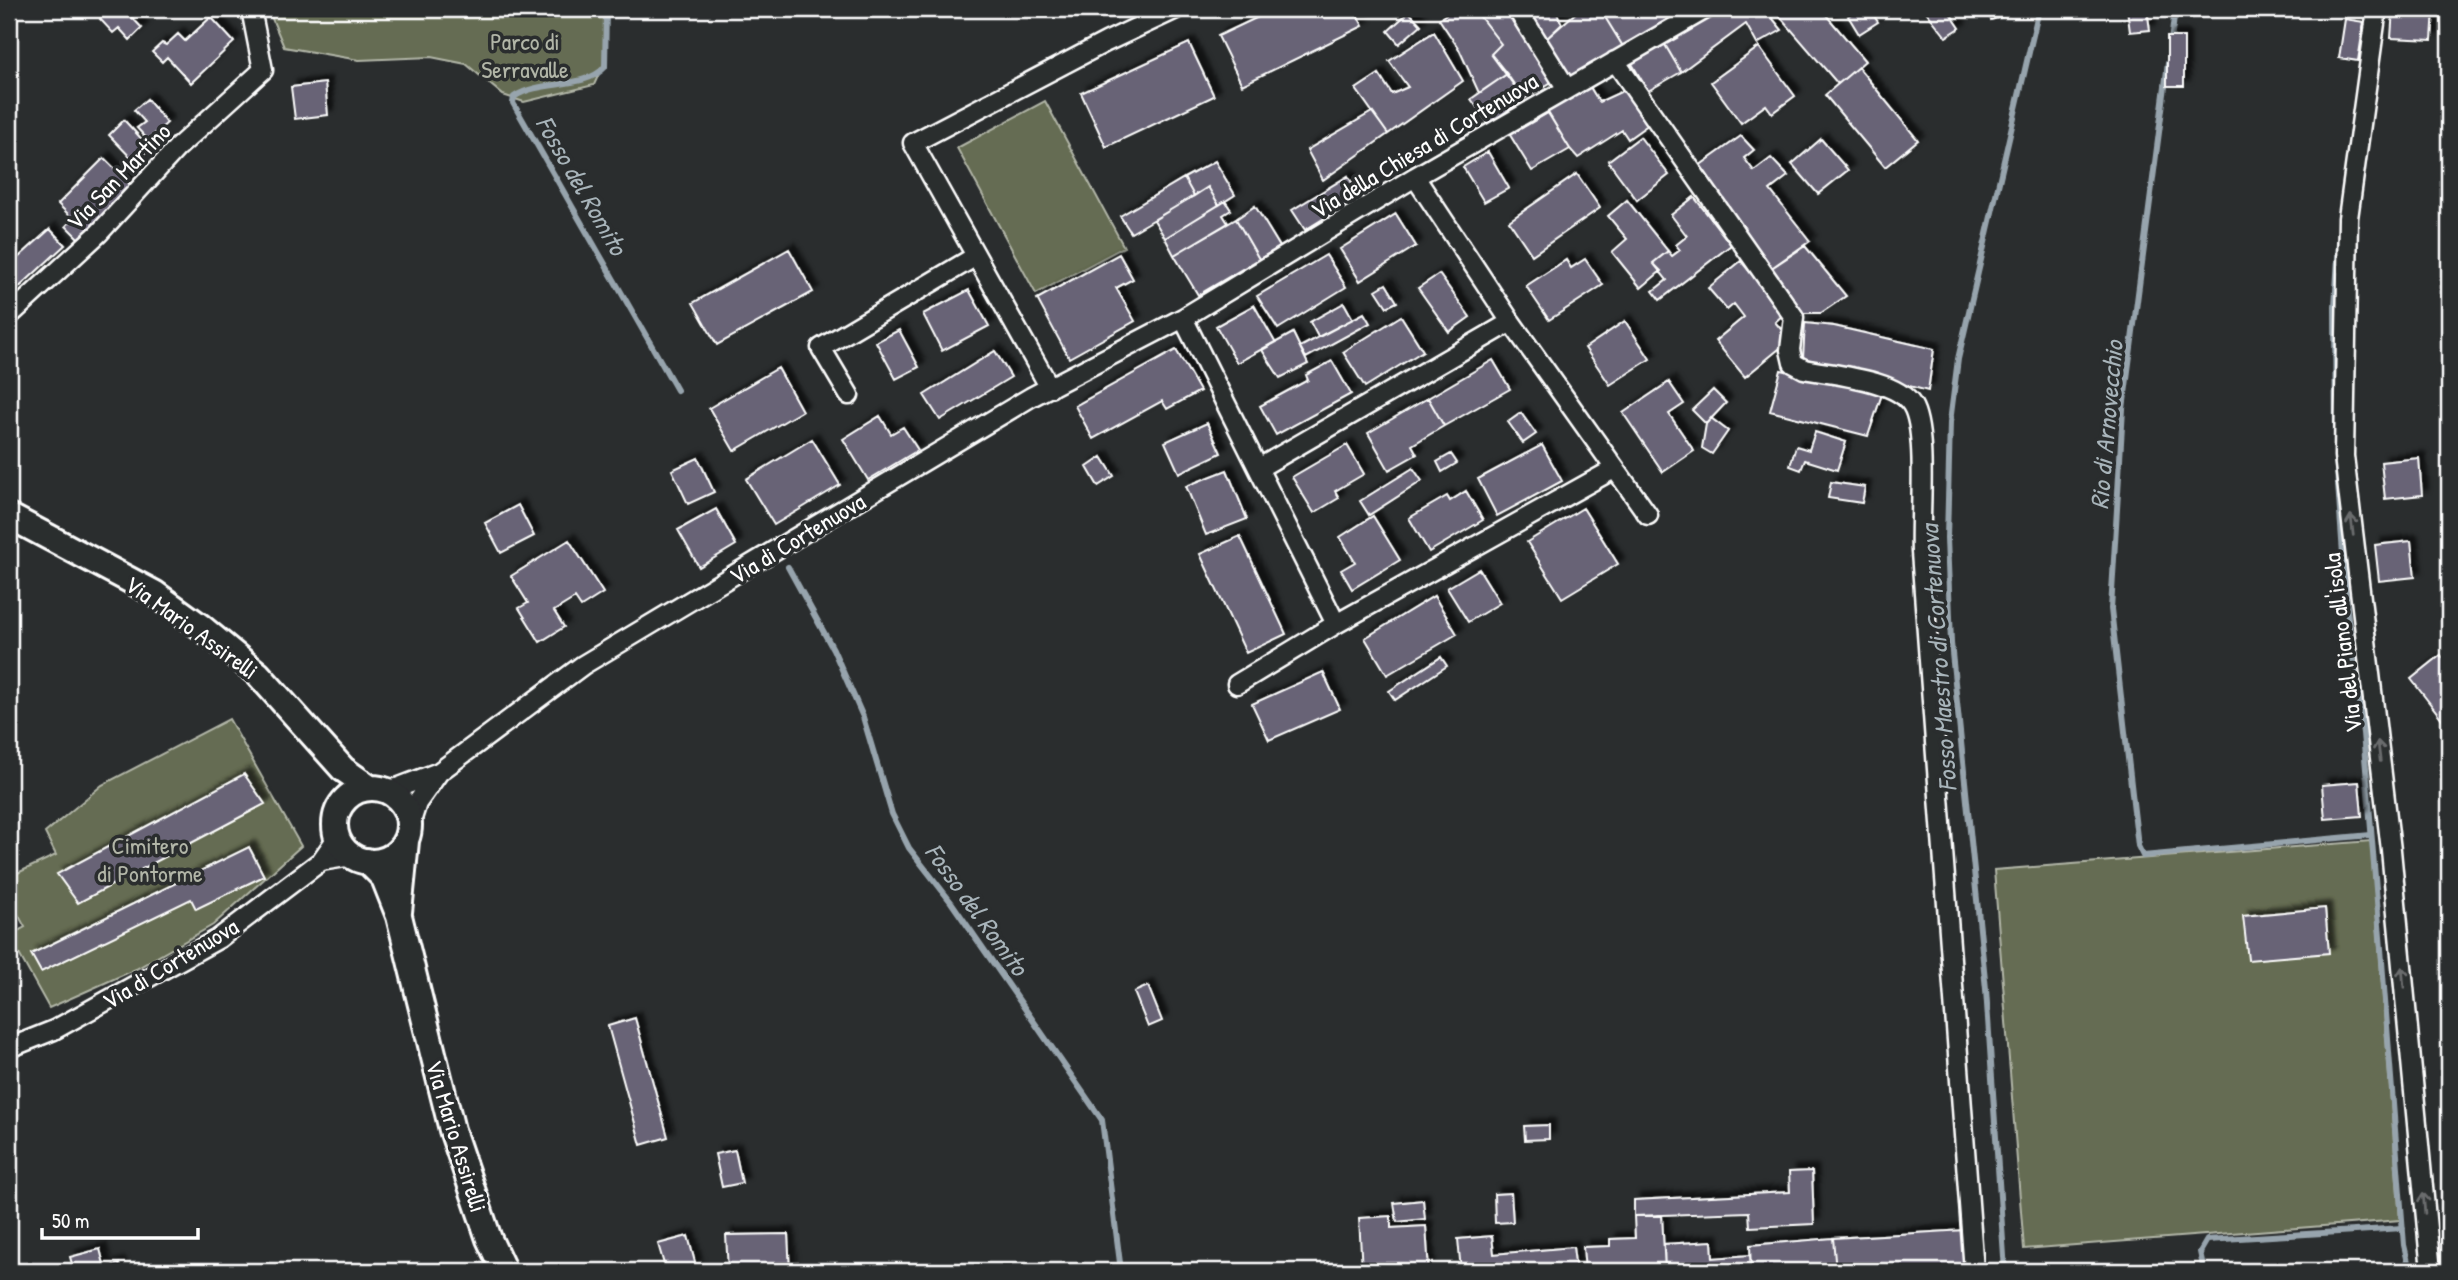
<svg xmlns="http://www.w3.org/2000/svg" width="2458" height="1280" font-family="'Patrick Hand',sans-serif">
	<defs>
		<filter id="shadow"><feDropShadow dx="6" dy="-6" stdDeviation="2" flood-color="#0009"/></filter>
	</defs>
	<rect width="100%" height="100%" fill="#2a2d2e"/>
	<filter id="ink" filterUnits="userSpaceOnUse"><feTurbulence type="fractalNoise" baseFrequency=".0143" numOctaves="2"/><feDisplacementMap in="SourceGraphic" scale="14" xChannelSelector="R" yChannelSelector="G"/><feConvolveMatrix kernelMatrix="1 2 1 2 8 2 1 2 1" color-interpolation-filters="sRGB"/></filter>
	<g filter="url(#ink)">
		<path fill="#656c52" stroke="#b2b6a8" stroke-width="2" d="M 268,9 L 608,9 L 604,63 L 594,85 L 524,102 L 503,95 L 466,64 L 431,57 L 359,60 L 284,47 Z
			M 1045,101 L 1124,247 L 1036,294 L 957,148 Z
			M 229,719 L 301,846 L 213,925 L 136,969 L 49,1008 L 9,936 L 25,927 L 9,898 L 9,877 L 56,855 L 45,833 L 102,785 Z
			M 2371,841 L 2400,1220 L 2024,1249 L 1994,870 Z"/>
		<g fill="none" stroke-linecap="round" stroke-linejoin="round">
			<path stroke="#97a4ad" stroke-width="6" d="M 606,9 L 605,67 C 584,90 541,79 514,97 L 513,103 L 677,390
				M 2171,42 L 2175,9
				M 2168,63 L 2123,409 L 2111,609 L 2138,846 L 2143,856 L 2371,835
				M 2336,444 L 2335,307 L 2339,241
				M 2336,455 L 2347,611 L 2363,733 L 2381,949 L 2404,1245 L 2410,1271
				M 788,567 L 833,649 L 863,717 L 892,814 L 909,848 L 951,902 L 1102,1120 L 1121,1271
				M 2005,1271 L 1986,989 L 1951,643 L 1947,538 L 1950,422 L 1958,359 L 2039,9
				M 2204,1271 L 2200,1252 L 2207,1240 L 2403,1228"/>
		</g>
		<path fill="#686476" stroke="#fff" stroke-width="2" filter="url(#shadow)" d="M 110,9 L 124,9 L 142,28 L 130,40 L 119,28 L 113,33 L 100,19 Z
			M 1275,9 L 1354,9 L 1363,26 L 1242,85 L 1218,36 Z
			M 1454,9 L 1474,9 L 1501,44 L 1491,54 L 1507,74 L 1479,93 L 1459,49 L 1439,19 Z
			M 1474,9 L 1513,9 L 1558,78 L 1524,99 L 1491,54 L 1501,44 Z
			M 1525,9 L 1555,9 L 1562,24 L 1545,40 Z
			M 1580,9 L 1600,9 L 1624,48 L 1565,80 L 1545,40 Z
			M 1600,9 L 1683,9 L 1624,48 Z
			M 1711,9 L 1765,9 L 1782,30 L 1757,44 L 1746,24 L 1681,72 L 1661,38 Z
			M 1780,9 L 1821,9 L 1865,61 L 1838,84 L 1776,12 Z
			M 1859,9 L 1869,9 L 1878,22 L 1859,34 L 1848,16 Z
			M 1924,9 L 1947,9 L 1960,28 L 1946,37 Z
			M 1985,9 L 2011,9 L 2011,14 L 1991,20 Z
			M 2127,9 L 2147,9 L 2150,30 L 2130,32 Z
			M 2393,9 L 2434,9 L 2432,40 L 2391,38 Z
			M 2446,9 L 2449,9 L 2449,36 L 2444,35 Z
			M 1409,12 L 1421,25 L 1399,44 L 1388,31 Z
			M 211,17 L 234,42 L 191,83 L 167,57 L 162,62 L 152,52 L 162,43 L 166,45 L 178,34 L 185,41 Z
			M 2345,19 L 2364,22 L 2358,61 L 2339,58 Z
			M 1434,32 L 1463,81 L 1388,134 L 1356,89 L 1379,74 L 1392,94 L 1408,87 L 1389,61 Z
			M 2167,37 L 2184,37 L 2184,86 L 2167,86 Z
			M 1661,38 L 1681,72 L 1648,91 L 1628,57 Z
			M 1189,43 L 1214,96 L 1106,147 L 1081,93 Z
			M 1759,47 L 1795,96 L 1772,113 L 1766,105 L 1741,123 L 1711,82 Z
			M 1858,67 L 1918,140 L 1885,167 L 1825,95 Z
			M 1507,74 L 1524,99 L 1489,124 L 1471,99 Z
			M 1587,82 L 1599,102 L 1627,89 L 1649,124 L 1628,139 L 1622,130 L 1578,158 L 1570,149 L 1544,106 Z
			M 325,83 L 328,115 L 295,119 L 291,87 Z
			M 147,99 L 167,123 L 148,140 L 137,128 L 145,122 L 134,110 Z
			M 1372,112 L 1388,134 L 1323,180 L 1307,150 Z
			M 1548,113 L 1570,149 L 1532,171 L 1510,135 Z
			M 124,120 L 150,148 L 135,162 L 109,135 Z
			M 1741,136 L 1754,150 L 1744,158 L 1754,171 L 1771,158 L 1788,176 L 1770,190 L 1810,241 L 1770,269 L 1699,166 Z
			M 1640,137 L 1669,175 L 1637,200 L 1608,161 Z
			M 1821,139 L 1848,170 L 1818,194 L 1792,164 Z
			M 1488,152 L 1509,188 L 1484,202 L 1463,167 Z
			M 104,158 L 135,189 L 81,241 L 66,226 L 73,219 L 58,204 Z
			M 1215,161 L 1235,195 L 1219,205 L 1208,187 L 1194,196 L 1184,178 Z
			M 1577,174 L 1600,208 L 1532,255 L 1509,221 Z
			M 1348,176 L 1360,196 L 1305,230 L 1292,210 Z
			M 1184,178 L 1194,196 L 1131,233 L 1120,216 Z
			M 1208,187 L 1219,205 L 1165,238 L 1154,220 Z
			M 1694,197 L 1731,245 L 1660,300 L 1653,291 L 1667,280 L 1653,263 L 1668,251 L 1672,256 L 1680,250 L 1676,245 L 1687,236 L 1671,215 Z
			M 1627,200 L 1668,251 L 1653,263 L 1661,271 L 1641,288 L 1612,252 L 1627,239 L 1608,216 Z
			M 1225,201 L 1231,210 L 1223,215 L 1228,223 L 1174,255 L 1165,238 Z
			M 1255,206 L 1280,247 L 1259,259 L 1236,219 Z
			M 1396,214 L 1416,246 L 1360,281 L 1340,249 Z
			M 1236,219 L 1259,259 L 1198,295 L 1174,255 Z
			M 50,229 L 65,245 L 14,292 L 9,287 L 9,266 Z
			M 1805,246 L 1846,296 L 1821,313 L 1802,313 L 1770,269 Z
			M 789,249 L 813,292 L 717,345 L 693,303 Z
			M 1119,254 L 1133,279 L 1116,288 L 1135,321 L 1069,358 L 1037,299 Z
			M 1326,255 L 1346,287 L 1278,329 L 1257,296 Z
			M 1585,259 L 1603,285 L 1549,320 L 1526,286 L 1566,260 L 1571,268 Z
			M 1741,261 L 1784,314 L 1775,322 L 1790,340 L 1745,377 L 1715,341 L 1744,317 L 1734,304 L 1727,310 L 1708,288 Z
			M 1439,274 L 1470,317 L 1449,332 L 1418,288 Z
			M 1386,284 L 1397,302 L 1387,307 L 1376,290 Z
			M 969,290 L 989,326 L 942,351 L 923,314 Z
			M 1344,303 L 1353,319 L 1318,337 L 1310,322 Z
			M 1254,305 L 1275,342 L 1237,363 L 1216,326 Z
			M 1364,313 L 1370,323 L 1306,358 L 1300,347 Z
			M 1401,316 L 1423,351 L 1365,387 L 1343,352 Z
			M 1625,321 L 1650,359 L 1610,385 L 1585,348 Z
			M 1805,323 L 1834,326 L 1934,349 L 1928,391 L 1803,358 Z
			M 899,330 L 919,367 L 896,379 L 876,342 Z
			M 1293,333 L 1308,364 L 1280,378 L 1262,350 Z
			M 1176,350 L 1200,391 L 1167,409 L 1162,401 L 1093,439 L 1075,406 Z
			M 995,351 L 1011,377 L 940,420 L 924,395 Z
			M 1493,360 L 1510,389 L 1444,426 L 1428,398 Z
			M 1332,361 L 1351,394 L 1276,435 L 1260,406 L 1308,380 L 1306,375 Z
			M 778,368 L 802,411 L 734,451 L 709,408 Z
			M 1781,370 L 1883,391 L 1868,436 L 1770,411 Z
			M 1669,382 L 1684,404 L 1669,414 L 1694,451 L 1663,472 L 1623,413 Z
			M 1713,390 L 1726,403 L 1706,424 L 1692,410 Z
			M 1428,398 L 1444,426 L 1412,445 L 1417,454 L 1389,470 L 1368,433 Z
			M 1521,413 L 1536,434 L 1523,443 L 1508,422 Z
			M 880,416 L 891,434 L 903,427 L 918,450 L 868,480 L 843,439 Z
			M 1711,418 L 1728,431 L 1712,454 L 1702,448 L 1706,424 Z
			M 1207,423 L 1221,453 L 1179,473 L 1165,442 Z
			M 1815,432 L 1846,442 L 1837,470 L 1805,460 L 1801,470 L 1790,466 L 1796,446 L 1809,450 Z
			M 812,439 L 840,485 L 774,525 L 746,479 Z
			M 1347,445 L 1364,474 L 1335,491 L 1339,498 L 1314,513 L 1292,477 Z
			M 1542,445 L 1562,481 L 1497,516 L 1478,479 Z
			M 1451,454 L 1457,463 L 1442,472 L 1437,462 Z
			M 1102,457 L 1114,476 L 1098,486 L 1087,467 Z
			M 698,458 L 714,492 L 688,504 L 672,470 Z
			M 2419,458 L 2422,495 L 2385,499 L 2381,462 Z
			M 1413,468 L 1422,481 L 1369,515 L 1360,501 Z
			M 1227,470 L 1247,519 L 1206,535 L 1186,486 Z
			M 1831,482 L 1865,487 L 1862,503 L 1828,498 Z
			M 1466,491 L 1483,520 L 1429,552 L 1409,518 L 1447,496 L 1450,501 Z
			M 518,505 L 534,536 L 501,553 L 485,523 Z
			M 1583,508 L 1618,564 L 1562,598 L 1527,542 Z
			M 716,509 L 736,545 L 699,567 L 678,530 Z
			M 1373,516 L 1400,560 L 1352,589 L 1341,570 L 1355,562 L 1340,537 Z
			M 1240,536 L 1286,634 L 1246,653 L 1200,554 Z
			M 569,540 L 603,593 L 581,607 L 575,598 L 554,611 L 564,627 L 540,642 L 519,608 L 528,603 L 511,576 Z
			M 2411,541 L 2415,577 L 2379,581 L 2375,545 Z
			M 1479,569 L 1500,603 L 1468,622 L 1447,588 Z
			M 1434,596 L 1457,634 L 1387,675 L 1365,638 Z
			M 2441,655 L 2449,666 L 2449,728 L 2411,679 Z
			M 1441,657 L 1447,666 L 1395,700 L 1389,691 Z
			M 1323,672 L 1340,709 L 1269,740 L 1252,704 Z
			M 244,774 L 265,804 L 78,903 L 57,874 Z
			M 2359,782 L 2362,816 L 2325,819 L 2322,785 Z
			M 249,847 L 264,876 L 196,909 L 191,899 L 41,972 L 31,954 Z
			M 2325,908 L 2329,953 L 2248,960 L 2243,916 Z
			M 1148,986 L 1162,1021 L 1148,1027 L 1134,992 Z
			M 635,1018 L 668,1137 L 641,1145 L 608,1026 Z
			M 1549,1125 L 1549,1139 L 1525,1140 L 1524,1126 Z
			M 735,1150 L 742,1183 L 722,1187 L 715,1154 Z
			M 1812,1171 L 1814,1224 L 1750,1227 L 1749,1212 L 1634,1216 L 1634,1200 L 1790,1192 L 1789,1172 Z
			M 1511,1193 L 1513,1222 L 1495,1223 L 1494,1194 Z
			M 1423,1200 L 1425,1219 L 1397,1222 L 1394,1203 Z
			M 1662,1215 L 1665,1271 L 1585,1271 L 1583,1247 L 1610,1246 L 1610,1239 L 1635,1238 L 1634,1216 Z
			M 1391,1216 L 1391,1228 L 1426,1226 L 1429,1271 L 1362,1271 L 1359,1218 Z
			M 1965,1230 L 1968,1271 L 1836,1271 L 1833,1238 Z
			M 788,1234 L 790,1271 L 728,1271 L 726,1235 Z
			M 688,1236 L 696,1266 L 678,1271 L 666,1271 L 658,1244 Z
			M 1492,1236 L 1494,1254 L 1573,1247 L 1576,1271 L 1461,1271 L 1458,1239 Z
			M 1833,1238 L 1836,1271 L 1751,1271 L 1750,1245 Z
			M 1712,1241 L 1713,1258 L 1750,1255 L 1751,1271 L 1665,1271 L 1664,1244 Z
			M 100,1249 L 105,1268 L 119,1264 L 121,1271 L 74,1271 L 70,1257 Z"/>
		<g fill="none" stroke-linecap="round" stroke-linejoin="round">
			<defs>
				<path id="street" d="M 1517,9 L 1567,89
					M 2377,9 L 2348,218 L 2344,456 L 2391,850 L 2431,1271
					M 1615,61 L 1794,317 L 1790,350 L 1793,363 L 1804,369 C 1832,375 1896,379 1912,405 C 1928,431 1919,518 1921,552 C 1940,792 1957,1032 1974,1271
					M 1415,177 L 1511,322 L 1648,515
					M 9,316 L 99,233 L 177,148 L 263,70 L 251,9
					M 1183,318 L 1336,624
					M 1050,388 L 913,143 L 1106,42 L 1176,9
					M 849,395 L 821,348 L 976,256
					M 1259,468 L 1511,322
					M 1237,684 L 1336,624 L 1614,469
					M 383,790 L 397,788 L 439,772
					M 409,828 L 417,803 L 439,772 L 583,665 L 1031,397 L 1183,318 L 1415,177 L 1706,9
					M 321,861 L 352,856
					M 9,1048 L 54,1030 L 218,939 L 321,861 L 337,838"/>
				<path id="secondary" d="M 9,516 L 154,593 L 201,627 L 258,674 L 343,769 L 370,788
					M335 825a37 37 0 1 1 74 0a37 37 0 1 1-74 0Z
					M 367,861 L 384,878 L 399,916 L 452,1130 L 489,1239 L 504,1271
					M 399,912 L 406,841"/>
			</defs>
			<use href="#street" stroke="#fff" stroke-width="23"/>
			<use href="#secondary" stroke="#fff" stroke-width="30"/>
			<use href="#street" stroke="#2a2d2e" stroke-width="18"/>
			<use href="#secondary" stroke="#2a2d2e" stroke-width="24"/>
		</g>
		<defs><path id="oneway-shaft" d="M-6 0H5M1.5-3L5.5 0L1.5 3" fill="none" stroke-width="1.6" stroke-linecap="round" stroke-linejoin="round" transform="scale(1.75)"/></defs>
		<g stroke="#6a6c6d">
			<use href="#oneway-shaft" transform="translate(2352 525) rotate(-97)"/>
			<use href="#oneway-shaft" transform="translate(2379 751) rotate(-97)"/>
			<use href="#oneway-shaft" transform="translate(2403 977) rotate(-95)"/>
			<use href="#oneway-shaft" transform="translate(2424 1203) rotate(-95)"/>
		</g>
	</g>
	<g text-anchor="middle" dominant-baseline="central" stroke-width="7" stroke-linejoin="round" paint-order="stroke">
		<g font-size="24" fill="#b2b6a8" stroke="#2a2d2e">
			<text x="525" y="41">Parco di<tspan x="525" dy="28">Serravalle</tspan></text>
			<text x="150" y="845">Cimitero<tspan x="150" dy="28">di Pontorme</tspan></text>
		</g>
		<g font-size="24" fill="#fff" stroke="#2a2d2e">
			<text transform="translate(1424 145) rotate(-31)">Via della Chiesa di Cortenuova</text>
			<text transform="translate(118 176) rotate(-46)">Via San Martino</text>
			<text transform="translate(797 538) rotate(-31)">Via di Cortenuova</text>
			<text transform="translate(192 627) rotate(36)">Via Mario Assirelli</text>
			<text transform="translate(2342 643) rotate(-97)">Via del Piano all'isola</text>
			<text transform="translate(170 963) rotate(-31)">Via di Cortenuova</text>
			<text transform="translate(457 1136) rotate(73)">Via Mario Assirelli</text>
		</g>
		<g font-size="26" font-style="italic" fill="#a8b4ba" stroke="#2a2d2e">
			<text transform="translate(582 185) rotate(60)">Fosso del Romito</text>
			<text transform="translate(2106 425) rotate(-85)">Rio di Arnovecchio</text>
			<text transform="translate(1938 658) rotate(-94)">Fosso Maestro di Cortenuova</text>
			<text transform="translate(977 909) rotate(54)">Fosso del Romito</text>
		</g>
	</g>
	<rect width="2458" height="1280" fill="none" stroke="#2a2d2e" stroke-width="35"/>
	<rect x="18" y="18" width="2423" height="1245" fill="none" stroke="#fff" stroke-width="2.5" filter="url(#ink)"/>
	<path d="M42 1228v10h156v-10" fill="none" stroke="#ffffff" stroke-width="3.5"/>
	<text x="52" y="1228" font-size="21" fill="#ffffff" stroke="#2a2d2e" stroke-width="5" paint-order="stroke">50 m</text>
</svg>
